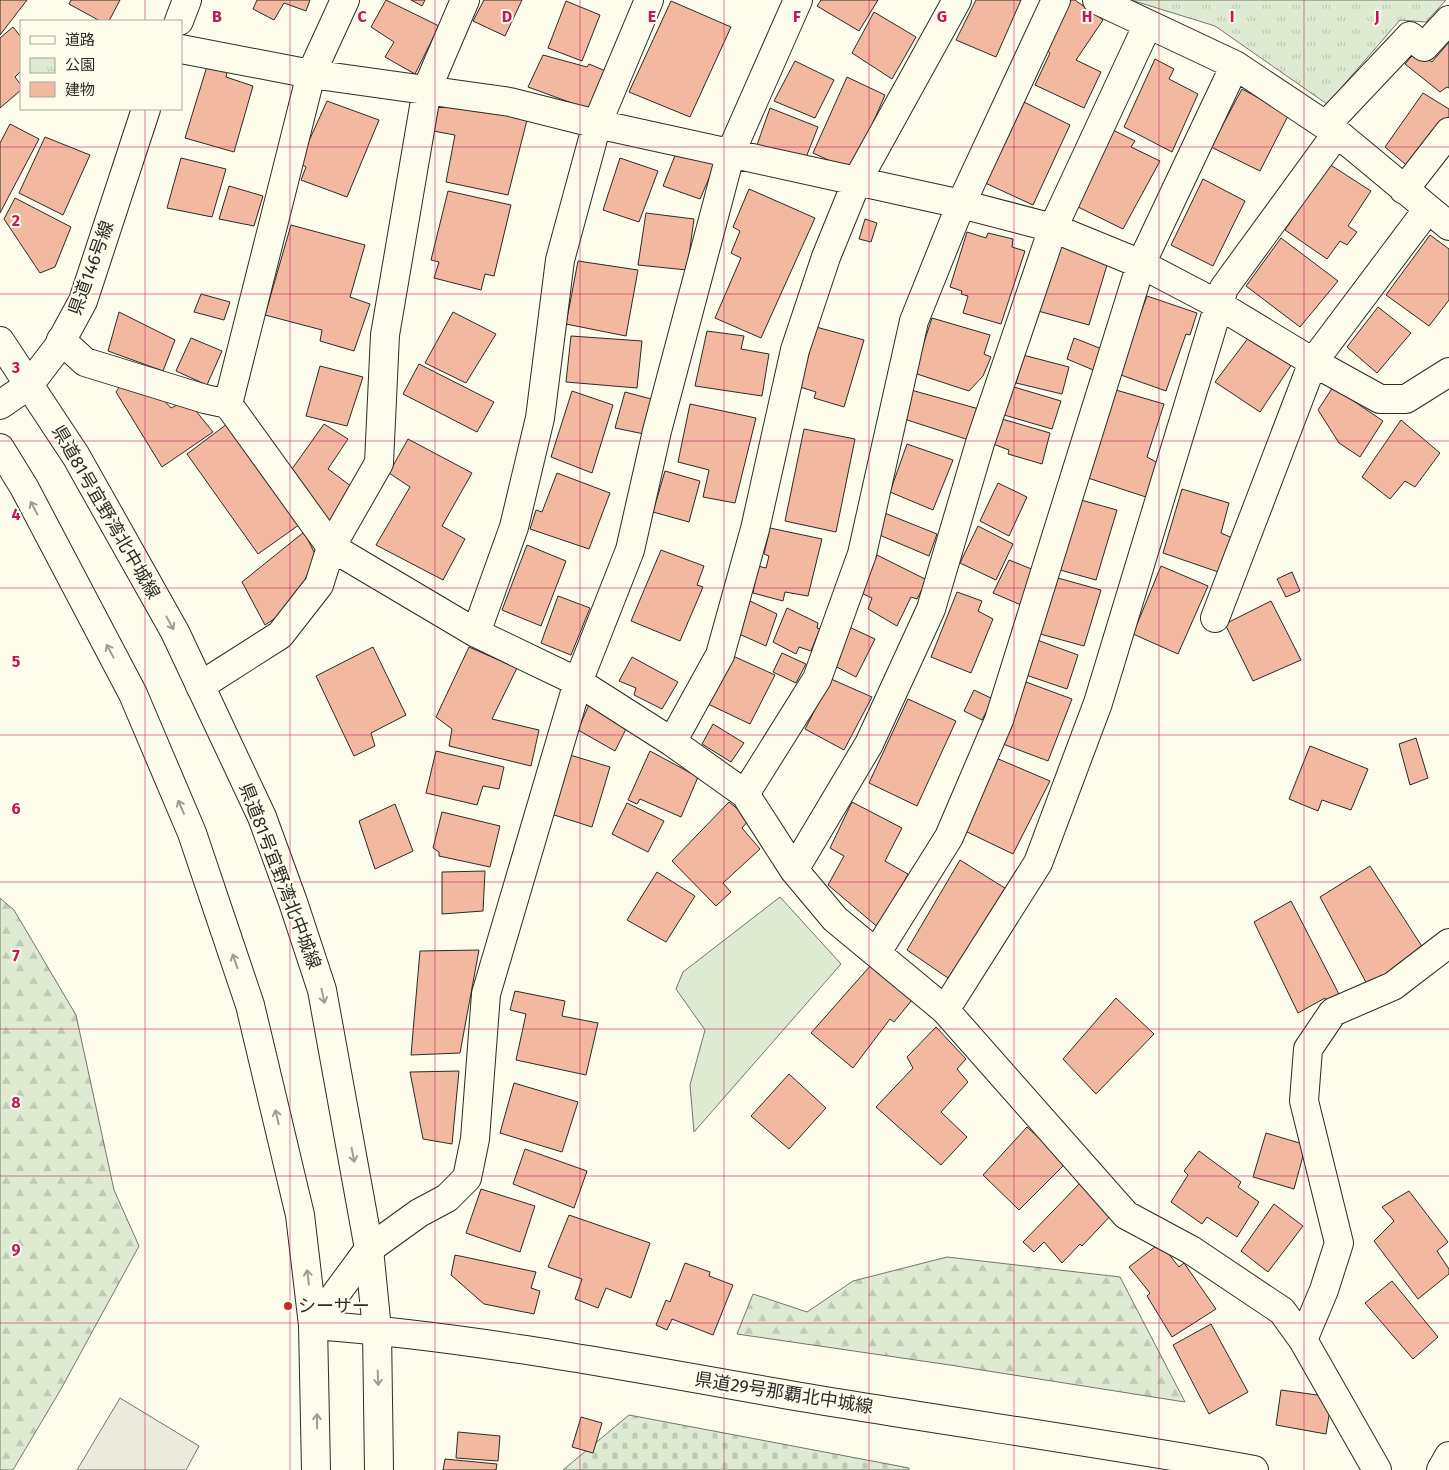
<svg xmlns="http://www.w3.org/2000/svg" width="1449" height="1470" font-family="'Fira Sans','Noto Sans JP',sans-serif">
	<defs>
		<pattern id="forest-firs" width="22" height="20" patternUnits="userSpaceOnUse" patternTransform="scale(1.25)"><rect width="22" height="20" fill="#deebd1"/><path d="M5 1l3.5 6h-7zM16 11l3.5 6h-7z" fill="#bfcab4"/></pattern>
		<pattern id="cemetery-stones" width="16" height="16" patternUnits="userSpaceOnUse" patternTransform="scale(1.25)"><rect width="16" height="16" fill="#deebd1"/><path d="M2 7V4a2 2 0 0 1 4 0v3zM10 15v-3a2 2 0 0 1 4 0v3z" fill="#bfcab4"/></pattern>
		<pattern id="park-tufts" width="24" height="20" patternUnits="userSpaceOnUse" patternTransform="scale(1.25)"><rect width="24" height="20" fill="#deebd1"/><path d="M3 7l-1-3M5 7V3M7 7l1-3M15 17l-1-3M17 17v-4M19 17l1-3" fill="none" stroke="#bfcab4"/></pattern>
	</defs>
	<rect width="100%" height="100%" fill="#fdfbea"/>
	<path fill="#deebd1" stroke="#74746e" d="M 780,897 L 841,964 L 694,1132 L 690,1085 L 705,1030 L 676,989 L 683,972 Z"/>
	<path fill="url(#forest-firs)" stroke="#74746e" d="M 0,898 L 14,910 L 76,1015 L 114,1190 L 139,1246 L 61,1389 L 13,1470 L 0,1470 Z
		M 947,1257 L 1120,1277 L 1185,1402 L 950,1365 L 737,1334 L 753,1294 L 807,1312 L 853,1281 Z"/>
	<path fill="url(#cemetery-stones)" stroke="#74746e" d="M 629,1415 L 909,1468 L 909,1470 L 563,1470 Z"/>
	<path fill="url(#park-tufts)" stroke="#74746e" d="M 1131,0 L 1446,0 L 1426,22 L 1400,20 L 1327,104 L 1215,26 Z"/>
	<path fill="#eceadb" stroke="#74746e" d="M 120,1398 L 199,1446 L 186,1470 L 77,1470 Z"/>
	<path fill="#f2b8a0" stroke="#2b2b2b" d="M 0,0 L 27,0 L 0,35 Z
		M 71,0 L 120,0 L 109,21 L 100,21 L 69,4 Z
		M 257,0 L 310,0 L 306,11 L 284,3 L 274,20 L 253,9 Z
		M 386,0 L 439,26 L 415,74 L 385,57 L 394,42 L 371,27 Z
		M 411,0 L 425,0 L 422,6 Z
		M 484,0 L 522,0 L 505,36 L 473,21 Z
		M 821,0 L 878,0 L 859,31 L 817,6 Z
		M 976,0 L 1021,0 L 996,57 L 956,40 Z
		M 1071,0 L 1075,0 L 1103,20 L 1076,60 L 1101,72 L 1084,108 L 1035,85 L 1050,53 L 1040,45 Z
		M 566,1 L 600,15 L 582,61 L 548,48 Z
		M 671,1 L 731,27 L 690,117 L 629,92 Z
		M 874,12 L 916,37 L 892,79 L 852,53 Z
		M 13,27 L 21,37 L 21,71 L 15,77 L 21,85 L 21,90 L 0,108 L 0,38 Z
		M 1449,42 L 1449,88 L 1447,87 L 1440,92 L 1405,64 L 1416,51 L 1432,62 Z
		M 543,55 L 587,67 L 589,64 L 608,72 L 591,110 L 528,87 Z
		M 1155,59 L 1174,69 L 1169,79 L 1198,94 L 1172,152 L 1124,127 Z
		M 795,61 L 834,80 L 815,118 L 774,101 Z
		M 208,63 L 228,68 L 226,77 L 253,86 L 234,152 L 185,138 Z
		M 847,77 L 885,95 L 852,171 L 813,153 Z
		M 1242,89 L 1289,114 L 1260,171 L 1211,147 Z
		M 1423,93 L 1449,109 L 1449,117 L 1411,169 L 1385,147 Z
		M 440,98 L 528,116 L 508,195 L 446,182 L 455,135 L 433,131 Z
		M 1020,100 L 1070,125 L 1033,205 L 983,182 Z
		M 327,101 L 379,120 L 347,197 L 301,180 L 306,167 L 299,163 Z
		M 770,108 L 818,127 L 805,160 L 757,145 Z
		M 10,124 L 39,139 L 0,213 L 0,143 Z
		M 1113,130 L 1135,141 L 1131,147 L 1160,161 L 1123,229 L 1076,206 Z
		M 45,137 L 90,155 L 63,215 L 19,193 Z
		M 678,148 L 716,162 L 700,199 L 663,186 Z
		M 181,158 L 226,169 L 212,217 L 167,208 Z
		M 620,158 L 658,171 L 639,222 L 603,210 Z
		M 1329,164 L 1371,191 L 1348,226 L 1357,232 L 1347,245 L 1340,241 L 1327,259 L 1285,230 Z
		M 1203,179 L 1245,201 L 1213,266 L 1171,245 Z
		M 229,186 L 263,196 L 254,226 L 219,219 Z
		M 749,189 L 815,218 L 761,338 L 715,318 L 741,258 L 731,253 L 740,231 L 733,227 Z
		M 448,191 L 511,205 L 494,276 L 485,274 L 481,290 L 434,278 L 439,262 L 431,260 Z
		M 15,198 L 71,227 L 55,267 L 40,273 L 4,219 Z
		M 646,213 L 694,219 L 687,270 L 638,265 Z
		M 865,219 L 877,223 L 871,242 L 859,239 Z
		M 291,225 L 365,245 L 350,297 L 370,304 L 354,351 L 320,341 L 322,330 L 265,315 Z
		M 967,232 L 986,238 L 988,233 L 1013,239 L 1012,247 L 1025,251 L 1001,324 L 963,313 L 968,296 L 961,294 L 962,291 L 950,287 Z
		M 1430,235 L 1449,249 L 1449,300 L 1429,326 L 1386,295 Z
		M 1281,238 L 1338,281 L 1300,327 L 1246,286 Z
		M 1059,241 L 1110,255 L 1089,325 L 1038,311 Z
		M 578,261 L 638,270 L 626,336 L 566,324 Z
		M 201,294 L 230,302 L 224,320 L 194,312 Z
		M 1147,296 L 1197,313 L 1190,335 L 1186,334 L 1166,391 L 1118,374 Z
		M 1378,307 L 1411,333 L 1377,373 L 1347,347 Z
		M 119,312 L 175,340 L 163,371 L 108,351 Z
		M 453,312 L 496,334 L 466,383 L 425,363 Z
		M 932,318 L 990,335 L 984,354 L 991,357 L 983,376 L 969,391 L 914,373 Z
		M 816,327 L 864,340 L 844,407 L 814,398 L 816,392 L 800,387 Z
		M 707,331 L 744,336 L 741,349 L 769,354 L 762,396 L 695,386 Z
		M 571,336 L 642,341 L 637,388 L 566,382 Z
		M 1249,337 L 1292,364 L 1260,412 L 1215,382 Z
		M 191,338 L 222,351 L 207,385 L 176,371 Z
		M 1074,338 L 1107,351 L 1098,372 L 1067,359 Z
		M 1023,355 L 1069,367 L 1062,394 L 1016,383 Z
		M 419,364 L 494,402 L 477,432 L 403,394 Z
		M 320,366 L 363,377 L 347,426 L 306,416 Z
		M 122,383 L 152,387 L 171,408 L 187,400 L 213,432 L 162,467 L 116,392 Z
		M 1014,387 L 1061,401 L 1052,429 L 1004,415 Z
		M 1333,387 L 1383,421 L 1360,457 L 1339,443 L 1318,410 Z
		M 911,390 L 979,409 L 969,440 L 901,418 Z
		M 1116,390 L 1164,404 L 1147,457 L 1158,463 L 1146,497 L 1085,477 Z
		M 572,391 L 613,405 L 592,473 L 551,457 Z
		M 625,392 L 655,400 L 644,434 L 615,428 Z
		M 690,404 L 756,418 L 735,503 L 703,497 L 709,470 L 678,462 Z
		M 1002,419 L 1050,433 L 1042,464 L 1008,454 L 1009,450 L 993,444 Z
		M 1401,420 L 1440,453 L 1415,487 L 1405,481 L 1390,499 L 1362,477 Z
		M 231,421 L 303,522 L 258,554 L 187,454 Z
		M 324,424 L 348,439 L 328,469 L 355,489 L 333,522 L 303,502 L 287,476 Z
		M 804,429 L 855,439 L 836,532 L 785,521 Z
		M 408,439 L 472,473 L 442,526 L 465,539 L 443,580 L 376,545 L 410,487 L 389,473 Z
		M 907,444 L 953,460 L 933,510 L 890,492 Z
		M 665,471 L 700,481 L 689,522 L 653,512 Z
		M 557,473 L 610,493 L 589,549 L 530,529 L 536,510 L 542,512 Z
		M 998,483 L 1027,497 L 1009,536 L 980,521 Z
		M 1182,489 L 1229,503 L 1221,533 L 1237,540 L 1227,575 L 1163,553 Z
		M 1081,500 L 1117,510 L 1096,580 L 1060,570 Z
		M 882,512 L 937,534 L 929,556 L 877,534 Z
		M 978,526 L 1013,544 L 996,580 L 960,563 Z
		M 770,528 L 822,539 L 808,596 L 785,592 L 783,601 L 753,593 L 758,566 L 766,568 L 769,556 L 764,554 Z
		M 304,532 L 316,556 L 292,607 L 265,625 L 242,582 Z
		M 527,545 L 566,561 L 541,626 L 502,610 Z
		M 661,550 L 704,566 L 697,585 L 703,587 L 680,641 L 631,621 Z
		M 877,555 L 927,580 L 917,599 L 911,597 L 897,626 L 868,609 L 872,598 L 859,592 Z
		M 1009,560 L 1034,570 L 1021,605 L 993,593 Z
		M 1161,566 L 1208,586 L 1178,654 L 1133,634 Z
		M 1292,572 L 1300,591 L 1286,597 L 1277,579 Z
		M 1058,578 L 1101,590 L 1084,646 L 1040,634 Z
		M 957,592 L 982,601 L 978,611 L 993,619 L 971,673 L 931,657 Z
		M 558,596 L 590,608 L 571,655 L 541,643 Z
		M 750,601 L 777,614 L 766,646 L 739,634 Z
		M 1271,601 L 1301,660 L 1253,681 L 1225,624 Z
		M 787,608 L 818,623 L 817,628 L 820,629 L 811,651 L 799,647 L 796,654 L 773,642 Z
		M 847,626 L 875,639 L 856,677 L 829,663 Z
		M 1037,640 L 1078,655 L 1067,689 L 1026,675 Z
		M 373,647 L 406,715 L 371,733 L 375,746 L 354,756 L 316,676 Z
		M 469,647 L 517,668 L 492,719 L 539,730 L 531,766 L 449,746 L 452,729 L 436,717 Z
		M 782,653 L 806,664 L 796,683 L 773,672 Z
		M 733,656 L 775,675 L 750,724 L 708,704 Z
		M 632,657 L 678,682 L 662,709 L 634,695 L 636,688 L 619,681 Z
		M 831,679 L 872,697 L 844,750 L 805,729 Z
		M 1026,682 L 1072,699 L 1048,761 L 1003,744 Z
		M 974,690 L 993,699 L 982,720 L 964,711 Z
		M 908,699 L 956,721 L 917,806 L 869,783 Z
		M 591,700 L 629,723 L 615,751 L 578,730 Z
		M 713,724 L 744,743 L 731,762 L 702,744 Z
		M 1416,738 L 1428,778 L 1410,785 L 1399,744 Z
		M 1310,746 L 1368,769 L 1351,810 L 1322,800 L 1318,811 L 1289,799 Z
		M 436,751 L 504,767 L 499,789 L 483,786 L 477,805 L 426,793 Z
		M 650,751 L 698,777 L 681,817 L 640,799 L 637,804 L 628,800 Z
		M 570,755 L 610,767 L 592,827 L 551,814 Z
		M 996,758 L 1050,781 L 1013,854 L 963,830 Z
		M 729,802 L 750,819 L 742,828 L 760,849 L 723,883 L 731,892 L 716,906 L 672,861 Z
		M 852,802 L 902,828 L 885,861 L 908,874 L 880,929 L 828,885 L 844,856 L 830,848 Z
		M 627,803 L 664,821 L 648,852 L 612,834 Z
		M 395,804 L 413,851 L 375,869 L 359,821 Z
		M 442,812 L 500,826 L 490,867 L 439,856 L 439,852 L 433,848 Z
		M 960,860 L 1008,890 L 948,978 L 907,950 Z
		M 1370,866 L 1423,948 L 1387,978 L 1368,986 L 1320,897 Z
		M 485,871 L 483,911 L 442,914 L 442,872 Z
		M 657,872 L 695,896 L 666,942 L 627,920 Z
		M 1291,901 L 1342,1000 L 1330,1006 L 1325,998 L 1298,1013 L 1254,922 Z
		M 479,950 L 460,1053 L 411,1055 L 420,951 Z
		M 871,965 L 912,1000 L 894,1022 L 890,1019 L 853,1068 L 811,1033 Z
		M 515,991 L 565,1001 L 562,1016 L 598,1023 L 586,1075 L 516,1060 L 526,1014 L 510,1010 Z
		M 1116,998 L 1154,1034 L 1096,1094 L 1063,1059 Z
		M 936,1027 L 966,1059 L 957,1069 L 968,1082 L 941,1112 L 967,1137 L 941,1165 L 876,1107 L 913,1068 L 907,1057 Z
		M 459,1071 L 452,1144 L 423,1139 L 410,1072 Z
		M 789,1074 L 826,1108 L 789,1149 L 751,1116 Z
		M 514,1083 L 578,1102 L 562,1152 L 500,1133 Z
		M 1027,1127 L 1066,1163 L 1019,1210 L 983,1175 Z
		M 1266,1133 L 1306,1145 L 1294,1189 L 1253,1177 Z
		M 525,1149 L 587,1171 L 574,1208 L 513,1184 Z
		M 1199,1151 L 1241,1182 L 1238,1187 L 1259,1202 L 1237,1237 L 1207,1217 L 1202,1224 L 1171,1202 L 1188,1175 L 1184,1171 Z
		M 1083,1180 L 1115,1211 L 1082,1246 L 1080,1244 L 1062,1263 L 1044,1242 L 1034,1252 L 1023,1242 Z
		M 481,1189 L 535,1206 L 520,1252 L 466,1233 Z
		M 1409,1191 L 1448,1242 L 1437,1251 L 1449,1269 L 1449,1274 L 1418,1299 L 1374,1241 L 1394,1221 L 1382,1207 Z
		M 1274,1204 L 1303,1226 L 1268,1272 L 1241,1251 Z
		M 569,1215 L 650,1243 L 631,1298 L 606,1288 L 598,1308 L 575,1299 L 582,1279 L 548,1267 Z
		M 1160,1243 L 1179,1267 L 1184,1263 L 1216,1309 L 1172,1337 L 1147,1296 L 1150,1293 L 1129,1267 Z
		M 455,1255 L 536,1272 L 531,1288 L 540,1291 L 534,1314 L 484,1304 L 451,1275 Z
		M 685,1263 L 710,1272 L 709,1276 L 733,1285 L 713,1335 L 672,1319 L 667,1330 L 656,1325 L 666,1300 L 670,1302 Z
		M 1392,1281 L 1438,1337 L 1413,1359 L 1365,1303 Z
		M 1211,1324 L 1248,1392 L 1209,1414 L 1173,1345 Z
		M 1281,1390 L 1332,1397 L 1326,1434 L 1276,1425 Z
		M 581,1417 L 602,1423 L 593,1453 L 572,1447 Z
		M 458,1432 L 500,1436 L 498,1461 L 456,1458 Z
		M 445,1459 L 497,1464 L 496,1470 L 443,1470 Z"/>
	<g fill="none" stroke-linecap="round" stroke-linejoin="round">
		<defs>
			<path id="minor" d="M 1097,0 L 1235,65 L 1337,133 L 1449,226
				M 181,49 L 311,74 L 510,102 L 597,124 L 961,204 L 1053,228 L 1141,264 L 1219,305 L 1313,362 L 1380,399 L 1406,399 L 1449,372
				M 1326,125 L 1410,36 L 1424,47 L 1449,20
				M 1404,190 L 1449,132
				M 61,340 L 85,362 L 205,399 L 228,404 L 331,547 L 476,633 L 578,682 L 672,742 L 745,794 L 794,870 L 835,919 L 945,1010 L 1126,1215 L 1191,1250 L 1282,1311 L 1303,1340
				M 228,404 L 311,74 L 345,0
				M 1215,618 L 1313,362 L 1428,209
				M 476,633 L 514,527 L 540,418 L 560,260 L 597,124 L 649,0
				M 200,686 L 280,635 L 319,585 L 331,547 L 379,463 L 385,335 L 427,89 L 465,0
				M 672,742 L 720,655 L 755,529 L 795,350 L 826,257 L 857,181 L 957,0
				M 745,794 L 817,679 L 862,554 L 914,321 L 961,204 L 1056,0
				M 794,870 L 869,744 L 931,609 L 980,443 L 1053,228 L 1148,24
				M 877,952 L 949,837 L 999,720 L 1141,264 L 1235,65
				M 945,1010 L 1038,863 L 1098,703 L 1224,288 L 1337,133
				M 313,1325 L 369,1249 L 419,1213 L 447,1198 L 467,1178 L 475,1139 L 486,994 L 578,682 L 630,550 L 657,431 L 731,152 L 798,0
				M 1377,1470 L 1303,1340 L 1324,1290 L 1339,1243 L 1304,1101 L 1308,1049 L 1333,1012 L 1393,986 L 1449,943
				M 1441,1470 L 1449,1456"/>
			<path id="major" d="M 179,21 L 187,0
				M 0,341 L 76,456 L 175,632 L 262,817 L 293,902 L 322,990 L 369,1249 L 377,1330 L 379,1470
				M 0,405 L 29,385 L 58,347 L 83,301 L 146,109
				M 0,448 L 24,487 L 133,694 L 192,833 L 250,1005 L 300,1215 L 313,1325 L 316,1470
				M 313,1325 C 477,1337 639,1369 801,1397 C 951,1422 1103,1443 1254,1470"/>
		</defs>
		<use href="#minor" stroke="#2b2b2b" stroke-width="30"/>
		<use href="#major" stroke="#2b2b2b" stroke-width="30"/>
		<use href="#minor" stroke="#fdfbea" stroke-width="28"/>
		<use href="#major" stroke="#fdfbea" stroke-width="28"/>
	</g>
	<defs><path id="oneway-shaft" d="M-6 0H5M1.5-3L5.5 0L1.5 3" fill="none" stroke-width="1.6" stroke-linecap="round" stroke-linejoin="round" transform="scale(1.25)"/></defs>
	<g stroke="#9e9d94">
		<use href="#oneway-shaft" transform="translate(34 508) rotate(-118)"/>
		<use href="#oneway-shaft" transform="translate(170 623) rotate(61)"/>
		<use href="#oneway-shaft" transform="translate(110 651) rotate(-118)"/>
		<use href="#oneway-shaft" transform="translate(181 807) rotate(-113)"/>
		<use href="#oneway-shaft" transform="translate(235 961) rotate(-109)"/>
		<use href="#oneway-shaft" transform="translate(323 996) rotate(78)"/>
		<use href="#oneway-shaft" transform="translate(277 1117) rotate(-103)"/>
		<use href="#oneway-shaft" transform="translate(353 1155) rotate(79)"/>
		<use href="#oneway-shaft" transform="translate(308 1277) rotate(-97)"/>
		<use href="#oneway-shaft" transform="translate(378 1378) rotate(88)"/>
		<use href="#oneway-shaft" transform="translate(317 1421) rotate(-91)"/>
	</g>
	<path fill="none" stroke="#c2185b" stroke-width="1" stroke-opacity="0.55" d="M 145,0 L 145,21M 290,0 L 290,1470M 435,0 L 435,1470M 580,0 L 580,1470M 724,0 L 724,1470M 869,0 L 869,1470M 1014,0 L 1014,1470M 1159,0 L 1159,1470M 1304,0 L 1304,1470M 145,109 L 145,1470M 0,147 L 1449,147M 0,294 L 1449,294M 0,441 L 1449,441M 0,588 L 1449,588M 0,735 L 1449,735M 0,882 L 1449,882M 0,1029 L 1449,1029M 0,1176 L 1449,1176M 0,1323 L 1449,1323"/>
	<circle fill="#c62828" stroke="#fdfbea" stroke-width="2" cx="288" cy="1306" r="5"/>
	<g text-anchor="middle" dominant-baseline="central" stroke-width="4" stroke-linejoin="round" paint-order="stroke">
		<g font-size="18" fill="#2b2b2b" stroke="#fdfbea">
			<text transform="translate(91 268) rotate(-70)">県道146号線</text>
			<text transform="translate(106 512) rotate(60)">県道81号宜野湾北中城線</text>
			<text transform="translate(280 876) rotate(69)">県道81号宜野湾北中城線</text>
			<text transform="translate(784 1393) rotate(9)">県道29号那覇北中城線</text>
		</g>
		<g font-size="18" fill="#2b2b2b" stroke="#fdfbea" text-anchor="start">
			<text x="298" y="1306">シーサー</text>
		</g>
	</g>
	<g font-size="16" text-anchor="middle" font-weight="bold" fill="#c2185b" stroke="#fdfbea" stroke-width="4" stroke-linejoin="round" paint-order="stroke">
		<text x="217" y="22">B</text>
		<text x="362" y="22">C</text>
		<text x="507" y="22">D</text>
		<text x="652" y="22">E</text>
		<text x="797" y="22">F</text>
		<text x="942" y="22">G</text>
		<text x="1087" y="22">H</text>
		<text x="1232" y="22">I</text>
		<text x="1377" y="22">J</text>
		<text x="16" y="226">2</text>
		<text x="16" y="373">3</text>
		<text x="16" y="520">4</text>
		<text x="16" y="667">5</text>
		<text x="16" y="814">6</text>
		<text x="16" y="961">7</text>
		<text x="16" y="1108">8</text>
		<text x="16" y="1255">9</text>
	</g>
	<rect x="20" y="20" width="162" height="90" fill="#fdfbea" stroke="#a9a89e"/>
	<rect x="30" y="36" width="25" height="8" fill="#fdfbea" stroke="#a9a89e"/>
	<text x="65" y="45" font-size="15" fill="#2b2b2b">道路</text>
	<rect x="30" y="58" width="25" height="15" fill="url(#park-tufts)" stroke="#a9a89e"/>
	<text x="65" y="70" font-size="15" fill="#2b2b2b">公園</text>
	<rect x="30" y="82" width="25" height="15" fill="#f2b8a0" stroke="#a9a89e"/>
	<text x="65" y="95" font-size="15" fill="#2b2b2b">建物</text>
</svg>
